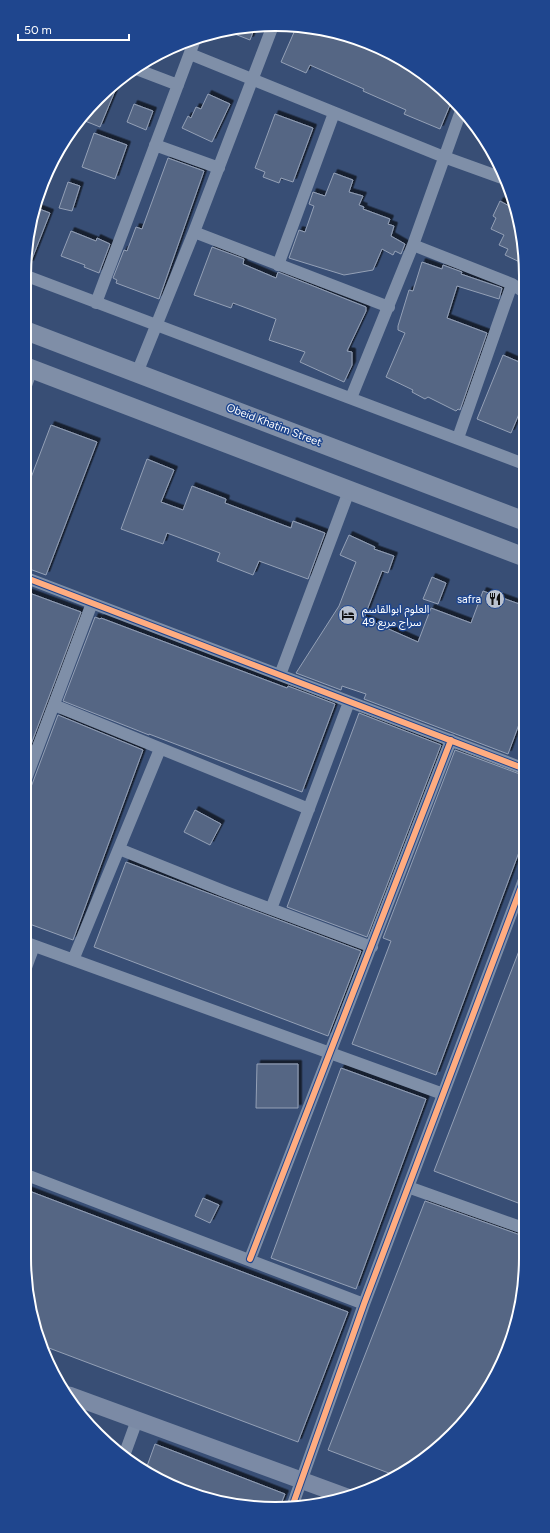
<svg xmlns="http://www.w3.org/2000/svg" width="550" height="1533" font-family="Figtree,'Noto Sans Arabic',sans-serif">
	<defs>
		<filter id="shadow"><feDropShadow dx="3.5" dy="-3.5" stdDeviation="0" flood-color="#0009"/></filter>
	</defs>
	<rect width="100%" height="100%" fill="#384e75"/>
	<path fill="#546684" stroke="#94a0b6" filter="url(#shadow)" d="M 242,26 L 255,27 L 250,40 L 227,31 Z
		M 295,30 L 340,32 L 401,58 L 452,100 L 440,129 L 404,114 L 406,110 L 363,91 L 364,89 L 310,65 L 306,73 L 281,62 Z
		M 117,86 L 100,127 L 80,119 L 105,96 Z
		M 208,94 L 230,104 L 212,142 L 182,128 L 188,116 L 191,118 L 196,107 L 201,109 Z
		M 134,104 L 153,111 L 146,130 L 127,122 Z
		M 275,114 L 313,128 L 293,182 L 281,178 L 279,183 L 263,177 L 265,172 L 255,168 Z
		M 94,133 L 127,145 L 115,179 L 82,167 Z
		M 168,158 L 204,171 L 159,299 L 116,283 L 117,280 L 113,278 L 124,250 L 127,251 L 136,227 L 142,229 Z
		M 334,173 L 353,180 L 349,192 L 363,196 L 359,205 L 364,207 L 363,209 L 390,219 L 388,224 L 394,226 L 391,236 L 405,244 L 401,254 L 395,251 L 393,255 L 382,249 L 373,270 L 344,275 L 289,258 L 299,230 L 305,232 L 314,206 L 309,204 L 313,192 L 325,196 Z
		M 68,182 L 80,186 L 72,211 L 59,208 Z
		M 500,201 L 513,208 L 524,242 L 524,264 L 505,255 L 508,249 L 499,245 L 504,235 L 491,229 L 496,218 L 493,216 Z
		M 34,207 L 50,213 L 30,264 L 26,263 L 32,210 Z
		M 71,231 L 96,241 L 97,238 L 110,244 L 99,273 L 84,267 L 85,265 L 61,256 Z
		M 212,247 L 244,259 L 243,264 L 276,278 L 278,272 L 366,307 L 366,311 L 347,351 L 352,352 L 352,365 L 344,382 L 300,362 L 305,352 L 269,340 L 276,319 L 233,303 L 231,308 L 194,295 Z
		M 422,262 L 442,269 L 443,265 L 462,272 L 461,274 L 502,288 L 499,299 L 457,286 L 447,318 L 487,333 L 460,410 L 458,409 L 456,411 L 428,397 L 425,399 L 412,392 L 413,390 L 386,377 L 405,333 L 398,330 L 398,326 L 409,290 L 413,291 Z
		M 503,355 L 524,364 L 524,402 L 511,433 L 477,419 Z
		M 51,425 L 97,442 L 46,575 L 24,567 L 24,496 Z
		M 147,459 L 174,470 L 161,502 L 183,510 L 192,486 L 226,499 L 225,503 L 291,528 L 293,521 L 325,533 L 308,579 L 259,561 L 253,575 L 217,561 L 220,553 L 167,533 L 163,544 L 121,529 Z
		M 349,535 L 375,547 L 374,549 L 394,556 L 388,573 L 382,571 L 364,618 L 418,642 L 431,608 L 471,623 L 483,591 L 525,606 L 525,708 L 508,754 L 364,699 L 366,694 L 342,686 L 341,690 L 296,673 L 339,606 L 356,562 L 340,555 Z
		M 432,577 L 446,583 L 438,604 L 423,599 Z
		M 24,591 L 81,612 L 24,763 Z
		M 95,617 L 100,619 L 101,618 L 287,688 L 288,686 L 335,704 L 302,792 L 149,734 L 149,735 L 63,701 Z
		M 359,713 L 441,745 L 367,937 L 287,907 Z
		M 58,715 L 143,750 L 73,940 L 24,922 L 24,791 L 28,790 L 31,787 Z
		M 455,750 L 525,776 L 525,836 L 436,1075 L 352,1044 L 391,941 L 383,938 Z
		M 195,810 L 221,824 L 210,845 L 184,832 Z
		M 126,862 L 361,951 L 328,1036 L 94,947 Z
		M 524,938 L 525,939 L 526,1206 L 434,1171 Z
		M 257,1064 L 298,1064 L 298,1108 L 256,1108 Z
		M 341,1068 L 426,1099 L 356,1289 L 271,1258 Z
		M 24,1189 L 348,1312 L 298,1442 L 41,1345 L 24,1258 Z
		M 203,1198 L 219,1205 L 210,1223 L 195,1216 Z
		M 425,1201 L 526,1237 L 526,1258 L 518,1323 L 484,1398 L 415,1467 L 394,1475 L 328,1450 Z
		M 155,1444 L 285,1494 L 281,1504 L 242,1507 L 164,1483 L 146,1469 Z"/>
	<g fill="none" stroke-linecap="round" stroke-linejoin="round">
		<path stroke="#7f8fa8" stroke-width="12" d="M 190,54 L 444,157 L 505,179
			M 136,69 L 178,85
			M 155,145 L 219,168
			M 194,232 L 389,307
			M 413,245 L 512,284 L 524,292
			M 278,265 L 334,113
			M 24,275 L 524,464
			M 96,303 L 194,42
			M 137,373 L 194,232 L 272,28
			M 24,391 L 32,369
			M 351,398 L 413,245 L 462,108
			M 458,438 L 512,284
			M 24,577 L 525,769
			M 280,675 L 349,491
			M 54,705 L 309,809
			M 24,784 L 92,603
			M 119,849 L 226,892 L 372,947
			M 271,909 L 349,702
			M 24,942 L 443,1094
			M 73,960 L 160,749
			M 24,973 L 34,946
			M 24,1174 L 364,1304
			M 408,1187 L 526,1229
			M 250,1259 L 451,740
			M 125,1453 L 137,1420
			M 293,1504 L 364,1304 L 525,877"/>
		<path stroke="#7b8aa5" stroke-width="17" d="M 69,1395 L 347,1497"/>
		<path stroke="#7f8ea7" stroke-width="19" d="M 24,330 L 524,521
			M 24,366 L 524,557"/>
		<defs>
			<path id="cycleway" d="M 24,577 L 525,769
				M 250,1259 L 451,740
				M 293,1504 L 364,1304 L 525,877"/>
		</defs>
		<use href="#cycleway" stroke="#1f468e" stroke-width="8"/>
		<use href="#cycleway" stroke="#ffac80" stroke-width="6"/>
	</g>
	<defs>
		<symbol id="restaurant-disc" viewBox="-11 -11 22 22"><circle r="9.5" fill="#b9c1cf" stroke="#1f468e"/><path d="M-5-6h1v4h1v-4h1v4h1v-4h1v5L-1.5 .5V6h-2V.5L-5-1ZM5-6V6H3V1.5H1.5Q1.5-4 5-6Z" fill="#111"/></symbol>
		<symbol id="hotel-disc" viewBox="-11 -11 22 22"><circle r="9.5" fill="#b9c1cf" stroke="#1f468e"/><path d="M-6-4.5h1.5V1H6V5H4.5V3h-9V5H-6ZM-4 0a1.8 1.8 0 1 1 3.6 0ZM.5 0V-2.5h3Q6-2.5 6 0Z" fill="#111"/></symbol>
	</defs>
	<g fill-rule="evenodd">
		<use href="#restaurant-disc" x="484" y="588" width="22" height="22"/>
		<use href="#hotel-disc" x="337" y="604" width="22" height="22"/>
	</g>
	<g text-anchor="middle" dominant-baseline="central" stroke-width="3" stroke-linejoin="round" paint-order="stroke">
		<g font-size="11" fill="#fff" stroke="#1f468e">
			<text transform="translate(274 425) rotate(21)">Obeid Khatim Street</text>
		</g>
		<g font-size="11" fill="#fff" stroke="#1f468e" text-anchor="end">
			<text x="481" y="599">safra</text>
			<text x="362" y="609" text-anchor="start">العلوم ابوالقاسم<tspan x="362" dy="13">سراج مربع 49</tspan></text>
		</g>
	</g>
	<path d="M0 0H550V1533H0ZM275 31H275A244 244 0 0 1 519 275V1258A244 244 0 0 1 275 1502H275A244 244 0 0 1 31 1258V275A244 244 0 0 1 275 31Z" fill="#1f468e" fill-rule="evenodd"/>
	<path fill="none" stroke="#fff" stroke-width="2" d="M275 31H275A244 244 0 0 1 519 275V1258A244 244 0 0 1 275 1502H275A244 244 0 0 1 31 1258V275A244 244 0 0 1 275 31Z"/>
	<path d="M18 34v6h111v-6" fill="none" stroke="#ffffff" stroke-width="2"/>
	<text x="24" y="34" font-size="12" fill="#ffffff" stroke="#1f468e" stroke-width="3" paint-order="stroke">50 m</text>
</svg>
